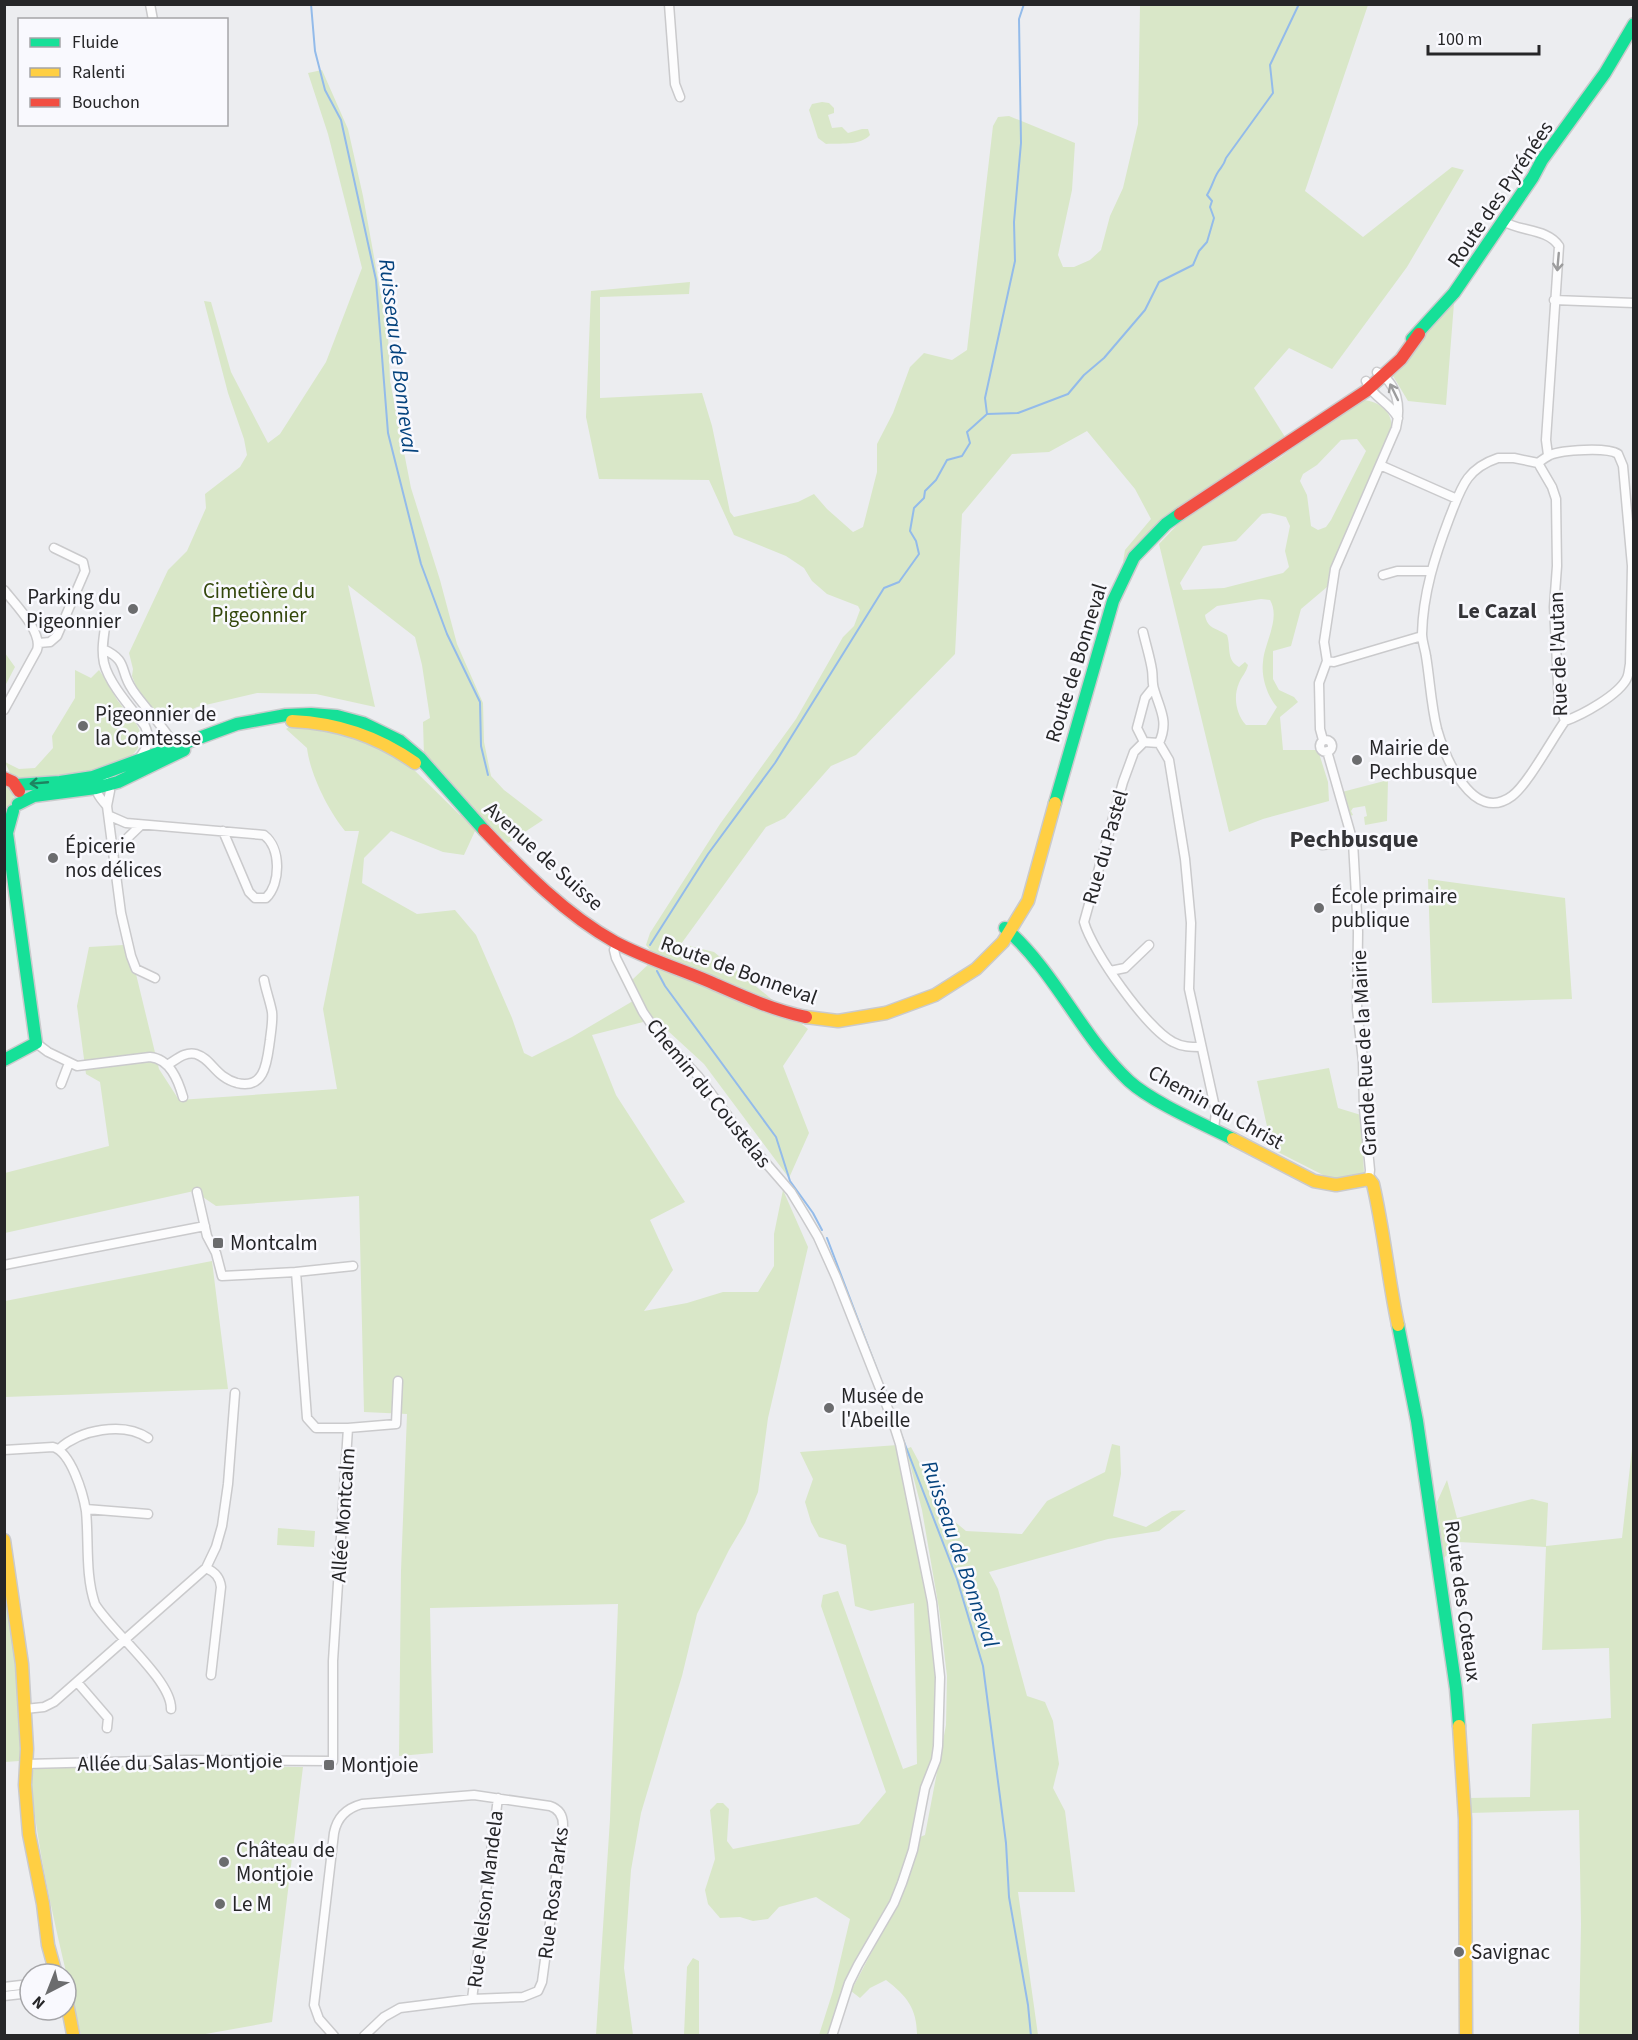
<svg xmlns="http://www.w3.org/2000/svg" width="1638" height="2040" font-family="'Source Sans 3',sans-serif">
	<rect width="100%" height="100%" fill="#ecedf0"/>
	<path fill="#d9e7c8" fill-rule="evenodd" d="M 1140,5 L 1368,5 L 1305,191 L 1363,237 L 1452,167 L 1464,170 L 1407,267 L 1332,369 L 1289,348 L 1254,388 L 1285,437 L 1157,524 L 1123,562 L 1125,550 L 1151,519 L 1135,489 L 1087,431 L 1049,452 L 1012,454 L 962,514 L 955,654 L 856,755 L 831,766 L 785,818 L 766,827 L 681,944 L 714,952 L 808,1029 L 783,1066 L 809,1133 L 789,1178 L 704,1064 L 655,1019 L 592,1035 L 616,1095 L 685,1202 L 650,1220 L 673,1270 L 644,1311 L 687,1303 L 723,1292 L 758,1292 L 774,1266 L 774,1234 L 783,1190 L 808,1247 L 768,1418 L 758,1492 L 745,1523 L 729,1550 L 697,1614 L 682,1676 L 641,1813 L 631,1870 L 624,1968 L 633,2035 L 596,2035 L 610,1819 L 618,1604 L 430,1608 L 433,1753 L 399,1756 L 401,1571 L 407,1414 L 364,1412 L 359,1196 L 216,1206 L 194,1191 L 5,1233 L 5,1173 L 109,1146 L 100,1082 L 86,1074 L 77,1006 L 89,947 L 123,945 L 136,974 L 159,1069 L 179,1100 L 337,1089 L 323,1009 L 359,831 L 345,831 C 328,810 310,774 307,748 L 286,729 L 289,727 L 320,728 L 365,740 L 410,766 L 460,815 L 480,817 L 438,769 L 424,756 L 423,722 L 430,718 L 422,665 L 415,637 L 348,585 L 375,707 L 316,694 L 257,693 L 197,707 L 164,723 L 137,689 L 132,676 L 133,669 L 129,653 L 168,570 L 187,551 L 206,508 L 205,494 L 240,467 L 247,455 L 244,439 L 228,393 L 204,301 L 211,302 L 231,372 L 268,443 L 280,434 L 326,362 L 362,268 L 328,134 L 308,73 L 322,70 L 348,129 L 363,196 L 388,334 L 390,381 L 411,488 L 440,580 L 457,644 L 483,703 L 484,742 L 491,776 L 504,790 L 543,820 L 508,843 L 481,818 L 464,855 L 443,852 L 391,831 L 364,858 L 362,883 L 417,914 L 455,910 L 476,935 L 512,1018 L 524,1053 L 532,1057 L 572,1037 L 638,998 L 632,980 L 656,957 L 646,945 L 650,933 L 720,824 L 796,719 L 843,637 L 854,626 L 860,610 L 858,606 L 827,594 L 812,581 L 804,568 L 786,556 L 734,535 L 709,480 L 599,479 L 586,417 L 591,291 L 690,282 L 689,294 L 600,297 L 600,398 L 702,393 L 712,426 L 730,512 L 734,517 L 798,502 L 814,494 L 827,509 L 853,532 L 863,527 L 877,472 L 877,444 L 893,413 L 910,367 L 924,353 L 952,360 L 967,350 L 993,126 L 998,117 L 1009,116 L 1075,143 L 1072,190 L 1058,255 L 1063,267 L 1074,267 L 1090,260 L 1101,250 L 1110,216 L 1123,188 L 1138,124 Z
		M 822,102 L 829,103 L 834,108 L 834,113 L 828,115 L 832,128 L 842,127 L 848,133 L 862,129 L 868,129 L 870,135 C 860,146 839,143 826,144 L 818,138 L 809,110 L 812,104 Z
		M 1454,303 L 1446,405 L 1408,401 L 1390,371 Z
		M 1358,399 C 1377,401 1392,408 1392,429 L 1335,557 L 1327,587 L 1301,609 L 1291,646 L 1273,651 L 1273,679 L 1279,690 L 1294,697 L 1298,702 L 1280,717 L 1283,750 L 1318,750 L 1328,782 L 1329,801 L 1263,819 L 1229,832 L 1159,544 L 1179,523 L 1281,457 ZM 1357,439 L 1366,451 L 1331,520 L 1326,527 L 1318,530 L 1311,526 L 1307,495 L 1300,481 L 1303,474 L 1317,465 L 1341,440 ZM 1270,513 L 1286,517 L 1290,526 L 1285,551 L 1289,567 L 1283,573 L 1224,588 L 1183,590 L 1180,583 L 1203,546 L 1236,541 L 1262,514 ZM 1261,599 L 1270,600 C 1281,619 1264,643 1263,662 C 1261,676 1267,696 1277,707 L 1266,725 L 1246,725 C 1236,714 1233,697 1239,683 C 1242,676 1246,673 1248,665 L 1245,662 L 1239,667 C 1226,660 1231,647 1227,635 C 1217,628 1207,629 1205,615 L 1217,606 Z
		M 5,653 L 15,667 L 5,686 Z
		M 75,670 L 91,678 L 99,670 C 106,679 111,689 116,698 C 123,710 140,722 141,737 C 141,776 44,777 17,778 L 10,773 L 5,762 L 19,769 L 35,768 L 53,748 L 52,736 L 75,698 Z
		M 1388,780 L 1387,821 L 1365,825 L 1364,817 L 1367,816 L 1365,806 L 1353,808 L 1351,811 L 1353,815 L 1350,816 L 1342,792 Z
		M 5,785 L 11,789 L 14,797 L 10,805 L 5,808 Z
		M 1428,879 L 1565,898 L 1572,999 L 1432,1003 Z
		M 1329,1068 L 1338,1108 L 1361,1115 L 1364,1173 L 1337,1178 L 1329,1178 L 1272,1149 L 1257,1081 Z
		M 212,1261 L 228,1389 L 5,1397 L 5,1301 Z
		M 1633,1440 L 1633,2035 L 1579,2035 L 1581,1924 L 1579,1810 L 1469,1813 L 1469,1798 L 1530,1797 L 1532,1724 L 1611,1718 L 1609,1648 L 1542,1650 L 1546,1547 L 1459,1542 L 1444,1558 L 1437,1502 L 1447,1480 L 1457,1518 L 1532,1499 L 1548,1503 L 1546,1546 L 1622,1538 Z
		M 1112,1444 L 1120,1446 L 1121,1474 L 1113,1516 L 1146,1527 L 1172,1511 L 1186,1510 L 1159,1531 L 1108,1539 L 989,1572 L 998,1589 L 1027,1696 L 1045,1702 L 1053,1721 L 1059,1764 L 1053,1788 L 1065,1811 L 1075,1892 L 1018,1892 L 1038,2035 L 917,2035 C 917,2009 907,1996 886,1980 L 870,1988 L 860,1998 L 851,1991 L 904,1891 L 920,1837 L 925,1835 L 946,1725 L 947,1676 L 939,1609 L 922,1510 L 906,1449 L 911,1447 L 948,1516 L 966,1531 L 1022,1534 L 1047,1501 L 1105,1472 Z
		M 898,1445 L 933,1627 L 938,1676 L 936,1732 L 933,1760 L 903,1872 L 889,1904 L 846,1979 L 828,2035 L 819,2035 L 833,1991 L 850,1919 L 816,1897 L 779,1907 L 768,1919 L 753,1921 L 740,1917 L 720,1918 L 708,1904 L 705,1890 L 715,1859 L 710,1810 L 717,1803 L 723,1803 L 729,1809 L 727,1841 L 733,1849 L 859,1824 L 886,1792 L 821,1606 L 823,1595 L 838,1591 L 903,1769 L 917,1764 L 914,1603 L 871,1611 L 855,1606 L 846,1545 L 819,1537 L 811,1522 L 805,1502 L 813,1479 L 800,1452 Z
		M 278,1528 L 315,1531 L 314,1547 L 277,1545 Z
		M 4,1584 L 16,1663 L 20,1751 L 19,1761 L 5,1762 Z
		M 176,1766 L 303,1767 L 272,2022 L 200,2035 L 81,2035 C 61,1949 38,1862 30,1773 L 36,1768 Z
		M 693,1958 L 699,1961 L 699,2035 L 684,2035 L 687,1967 Z"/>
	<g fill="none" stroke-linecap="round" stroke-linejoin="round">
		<path stroke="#93bbea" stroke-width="2" d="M 311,4 L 315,51 L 325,90 L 341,120 L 376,280 L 388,433 L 421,564 L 447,634 L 480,702 L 481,746 L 488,775
			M 987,414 L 985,398 L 1015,261 L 1014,222 L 1021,143 L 1019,19 L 1024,4
			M 650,945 L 708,854 L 775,763 L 884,588 L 899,582 L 919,554 L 916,541 L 910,531 L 914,508 L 924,498 L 925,491 L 936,480 L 947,460 L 962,456 L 970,443 L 967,432 L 987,414 L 1018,413 L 1068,394 L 1084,375 L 1104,358 L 1145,310 L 1159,282 L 1193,265 L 1199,251 L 1207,242 L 1214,218 L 1210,207 L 1212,201 L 1207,195 C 1212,187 1214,178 1218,172 C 1222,166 1224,165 1226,158 L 1273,93 L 1270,65 L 1299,4
			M 657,971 L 665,986 L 776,1137 L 790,1181 L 813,1213 L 822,1230
			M 827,1238 L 890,1404
			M 899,1429 L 957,1579 L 983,1666 L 1006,1843 L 1009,1897 L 1028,2005 L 1031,2036"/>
		<defs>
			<path id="street" d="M 150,4 L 153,20
				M 669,4 L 675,84 L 680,97
				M 1503,221 C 1520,232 1547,228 1559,246 L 1546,440 L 1548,455
				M 1554,300 L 1634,303
				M 1366,381 C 1373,398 1390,402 1398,418
				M 1498,458 L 1514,458 L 1538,463 L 1552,487 L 1556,499 L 1557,566 L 1554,607 L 1559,703 L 1565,721 C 1552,739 1528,784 1512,796 C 1473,825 1445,757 1437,729 C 1431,705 1430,680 1426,656 C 1425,649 1422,641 1422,634 C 1423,593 1435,556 1449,519 C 1461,489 1465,469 1498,458 Z
				M 1538,463 C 1542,460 1546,457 1550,455 C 1562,450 1607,447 1618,454 L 1623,466 L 1632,566 L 1630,664 C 1629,668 1629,674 1627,678 C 1619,695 1582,715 1565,721
				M 1380,465 L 1457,499
				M 1383,575 L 1397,571 L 1430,571
				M 4,590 C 15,604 43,632 37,650 L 4,710
				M 106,621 C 104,635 101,649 104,663 C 109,684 132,709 145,726 C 152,742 147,748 137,761
				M 1143,632 C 1146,645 1150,657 1152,670 C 1153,676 1152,683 1154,689 C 1160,710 1169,721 1159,743
				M 39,643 L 50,642 L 57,636 L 85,571 L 83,562 L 54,548
				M 103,649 C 129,661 119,670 132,689 C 141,704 173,736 176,751
				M 1327,661 L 1334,662 L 1422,636
				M 1323,740 L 1320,729 L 1319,683 L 1327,661 L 1324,642 L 1335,569 L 1396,428 C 1401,407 1398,383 1377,372
				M1320 746a6 6 0 1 1 12 0a6 6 0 1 1-12 0Z
				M 1144,742 L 1137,728 L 1145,698 L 1153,688
				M 148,744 C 156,743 162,744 165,736 L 164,732
				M 1327,751 L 1353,842 L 1358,932 L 1357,1009 L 1363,1061 L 1364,1109 L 1370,1170 L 1369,1179
				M 105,781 L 110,791 L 107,806 L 121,913 L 131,956 L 136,969 L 155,978
				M 97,783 C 94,792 101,799 107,806
				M 110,816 L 126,823 L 264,835 C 281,848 281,883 266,898 L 255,898 L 249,892 L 223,831
				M 1322,845 L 1353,842
				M 114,851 L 141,825
				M 617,943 L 614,950 L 616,958 L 643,1012 L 658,1034 L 698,1076 L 746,1140 L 791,1192 L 805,1215 L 818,1237 L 836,1277 L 892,1419 L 900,1444 L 932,1602 L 940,1677 L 938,1746 L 936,1760 L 925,1788 L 913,1850 L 902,1883 L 894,1903 L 858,1965 L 849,1983 L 832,2036
				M 1110,971 L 1125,968 L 1149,945
				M 36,1043 L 48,1052 L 77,1066 L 150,1057 C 170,1059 178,1080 183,1097
				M 1201,1047 C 1191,1047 1182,1047 1173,1042 C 1147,1029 1092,951 1084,922 L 1123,782 L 1134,752 L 1144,742 L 1159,743 L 1169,760 L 1185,859 L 1191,923 L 1189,989 L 1216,1112 L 1214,1129
				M 167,1065 C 176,1060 185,1051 196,1054 C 212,1059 215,1077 237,1083 C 266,1090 267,1060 270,1040 C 271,1031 273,1021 272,1012 C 270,1001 266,991 264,980
				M 61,1084 L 69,1063
				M 4,1265 L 205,1226
				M 296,1272 L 353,1266
				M 348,1428 L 396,1424 L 398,1381
				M 59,1449 C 80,1430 123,1421 148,1438
				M 4,1450 L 53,1447 C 71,1452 83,1493 86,1511 C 89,1541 85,1575 95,1604 C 111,1631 172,1680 171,1709
				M 86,1509 L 148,1514
				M 206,1568 C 215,1572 220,1577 221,1587 L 211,1675
				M 77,1682 L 108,1718 L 107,1728
				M 25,1709 L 44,1707 L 54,1702 L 206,1568 L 216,1547 L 222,1526 L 228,1484 L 235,1393
				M 26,1764 L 186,1760 L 333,1761 L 333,1661 L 348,1428 L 316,1428 L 307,1418 L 296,1272 L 222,1276 L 216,1253 L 207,1236 L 197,1192
				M 4,1987 L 30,1984
				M 4,1996 L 30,1993
				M 472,1999 L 498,1798
				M 334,2036 L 319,2019 L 314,2005 L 334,1833 C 337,1817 347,1808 362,1804 L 474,1795 L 550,1806 C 559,1809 563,1816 563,1825 L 542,1982 L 538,1991 L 523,1997 L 472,1999 L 400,2008 L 384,2017 L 364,2036"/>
			<path id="fast" d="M 1412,339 L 1454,293 L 1533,177 L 1542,160 L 1605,73 L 1634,24
				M 16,785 L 60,782 L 93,777 L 237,724 L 286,715 L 311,714 L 337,716 L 363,723 L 400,741 L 420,758 L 484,830
				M 1055,803 L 1113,601 L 1134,557 L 1166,524 L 1180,514
				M 18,804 L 34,796 L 96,788 L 118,782 L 184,750
				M 1005,928 C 1055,971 1081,1036 1129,1081 C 1152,1102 1203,1124 1233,1139
				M 4,1060 L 36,1043 L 7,833 L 13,811
				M 1398,1325 L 1417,1421 L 1456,1689 L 1459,1726"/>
			<path id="slow" d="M 292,721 C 338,723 377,736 415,763
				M 806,1017 L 838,1021 L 886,1013 L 935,995 L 976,969 L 1003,942 L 1028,901 L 1055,803
				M 1233,1139 L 1314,1181 L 1336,1185 L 1369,1179 L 1373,1184 C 1384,1231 1388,1278 1398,1325
				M 4,1540 L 22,1664 L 27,1749 L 25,1785 L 29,1834 L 43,1904 L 48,1945 L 56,1974
				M 1459,1726 L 1465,1819 L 1466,2036
				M 66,1998 L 73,2034"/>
			<path id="jam" d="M 1180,514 L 1366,391 L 1401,359 L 1419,334
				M 4,778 L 13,782 L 19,791
				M 484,830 C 523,871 565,914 615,942 C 645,958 677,968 708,981 C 740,995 772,1010 806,1017"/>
		</defs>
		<use href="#street" stroke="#cacacc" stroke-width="11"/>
		<use href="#fast" stroke="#cacacc" stroke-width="15"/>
		<use href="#slow" stroke="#cacacc" stroke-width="15"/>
		<use href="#jam" stroke="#cacacc" stroke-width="15"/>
		<use href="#street" stroke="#fcfcfd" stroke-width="8"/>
		<use href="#fast" stroke="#16e098" stroke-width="12"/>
		<use href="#slow" stroke="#ffcf43" stroke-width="12"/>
		<use href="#jam" stroke="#f24e42" stroke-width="12"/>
	</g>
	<defs><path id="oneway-shaft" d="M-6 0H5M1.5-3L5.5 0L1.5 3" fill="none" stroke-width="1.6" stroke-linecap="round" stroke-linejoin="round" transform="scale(1.5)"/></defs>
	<g stroke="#9c9c9d">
		<use href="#oneway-shaft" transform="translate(1558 262) rotate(95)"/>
		<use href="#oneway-shaft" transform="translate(1394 392) rotate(-116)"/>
	</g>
	<use stroke="#1e8360" href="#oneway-shaft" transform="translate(39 783) rotate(175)"/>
	<g fill="#6b6c6e" stroke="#f9f9fe" stroke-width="2">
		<circle cx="133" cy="609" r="6"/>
		<circle cx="83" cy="726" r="6"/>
		<circle cx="1357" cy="760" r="6"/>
		<circle cx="53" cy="858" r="6"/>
		<circle cx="1319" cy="908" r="6"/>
		<rect x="212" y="1237" width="12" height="12" rx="3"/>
		<circle cx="829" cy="1408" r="6"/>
		<rect x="323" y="1759" width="12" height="12" rx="3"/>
		<circle cx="224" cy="1862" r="6"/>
		<circle cx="220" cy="1904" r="6"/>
		<circle cx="1459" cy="1952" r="6"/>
	</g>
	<g text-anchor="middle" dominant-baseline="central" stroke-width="5" stroke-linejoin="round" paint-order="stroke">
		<g font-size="21" fill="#262628" stroke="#f9f9fe">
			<text transform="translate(1500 194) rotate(-56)">Route des Pyrénées</text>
			<text transform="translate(1558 654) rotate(-92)">Rue de l'Autan</text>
			<text transform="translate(1076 663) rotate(-73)">Route de Bonneval</text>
			<text transform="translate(1105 847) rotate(-74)">Rue du Pastel</text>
			<text transform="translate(544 856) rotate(42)">Avenue de Suisse</text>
			<text transform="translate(739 970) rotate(20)">Route de Bonneval</text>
			<text transform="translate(1364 1053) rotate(-93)">Grande Rue de la Mairie</text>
			<text transform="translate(709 1093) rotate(51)">Chemin du Coustelas</text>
			<text transform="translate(1216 1107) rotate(29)">Chemin du Christ</text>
			<text transform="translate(343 1515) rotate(-86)">Allée Montcalm</text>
			<text transform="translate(1463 1601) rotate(82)">Route des Coteaux</text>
			<text transform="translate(180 1762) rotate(-1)">Allée du Salas-Montjoie</text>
			<text transform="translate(553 1893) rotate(-83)">Rue Rosa Parks</text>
			<text transform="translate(485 1899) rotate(-83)">Rue Nelson Mandela</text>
		</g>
		<g font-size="21" fill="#33470b" stroke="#f9f9fe">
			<text x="259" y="591">Cimetière du<tspan x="259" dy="24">Pigeonnier</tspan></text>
		</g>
		<g font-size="21" fill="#262628" stroke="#f9f9fe" text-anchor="start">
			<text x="121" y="597" text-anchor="end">Parking du<tspan x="121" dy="24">Pigeonnier</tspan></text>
			<text x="95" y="714">Pigeonnier de<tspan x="95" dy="24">la Comtesse</tspan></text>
			<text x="1369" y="748">Mairie de<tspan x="1369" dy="24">Pechbusque</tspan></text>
			<text x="65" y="846">Épicerie<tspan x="65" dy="24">nos délices</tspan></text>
			<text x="1331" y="896">École primaire<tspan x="1331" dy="24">publique</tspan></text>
			<text x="230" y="1243">Montcalm</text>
			<text x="841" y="1396">Musée de<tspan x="841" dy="24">l'Abeille</tspan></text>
			<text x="341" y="1765">Montjoie</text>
			<text x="236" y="1850">Château de<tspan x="236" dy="24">Montjoie</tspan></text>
			<text x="232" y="1904">Le M</text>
			<text x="1471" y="1952">Savignac</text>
		</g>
		<g font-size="22" font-style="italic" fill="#04427d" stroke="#f9f9fe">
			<text transform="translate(398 356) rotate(83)">Ruisseau de Bonneval</text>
			<text transform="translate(960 1554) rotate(71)">Ruisseau de Bonneval</text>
		</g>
		<g font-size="22" font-weight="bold" fill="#343438" stroke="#f9f9fe">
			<text x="1497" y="611">Le Cazal</text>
		</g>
		<g font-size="24" font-weight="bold" fill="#343438" stroke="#f9f9fe">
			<text x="1354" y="839">Pechbusque</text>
		</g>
	</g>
	<rect width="1638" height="2040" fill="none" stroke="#262628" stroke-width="12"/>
	<rect x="18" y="18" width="210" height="108" fill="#f9f9fe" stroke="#a5a5a8" stroke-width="1.5"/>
	<rect x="30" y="38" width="30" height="9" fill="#16e098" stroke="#a5a5a8" stroke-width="1.5"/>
	<text x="72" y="48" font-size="18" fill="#262628">Fluide</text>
	<rect x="30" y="68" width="30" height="9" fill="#ffcf43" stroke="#a5a5a8" stroke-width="1.5"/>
	<text x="72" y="78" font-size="18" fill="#262628">Ralenti</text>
	<rect x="30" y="98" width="30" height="9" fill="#f24e42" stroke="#a5a5a8" stroke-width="1.5"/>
	<text x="72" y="108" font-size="18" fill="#262628">Bouchon</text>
	<g transform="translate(48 1992) rotate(222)"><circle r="28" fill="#f9f9fe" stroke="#a5a5a8" stroke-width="1.5"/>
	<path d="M0-4.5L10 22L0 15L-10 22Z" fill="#6b6c6e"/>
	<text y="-9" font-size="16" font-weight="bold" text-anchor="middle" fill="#262628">N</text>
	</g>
	<path d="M1428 45v9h111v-9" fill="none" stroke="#262628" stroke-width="3"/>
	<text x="1437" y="45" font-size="18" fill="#262628" stroke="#f9f9fe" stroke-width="4.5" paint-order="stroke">100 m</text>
</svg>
